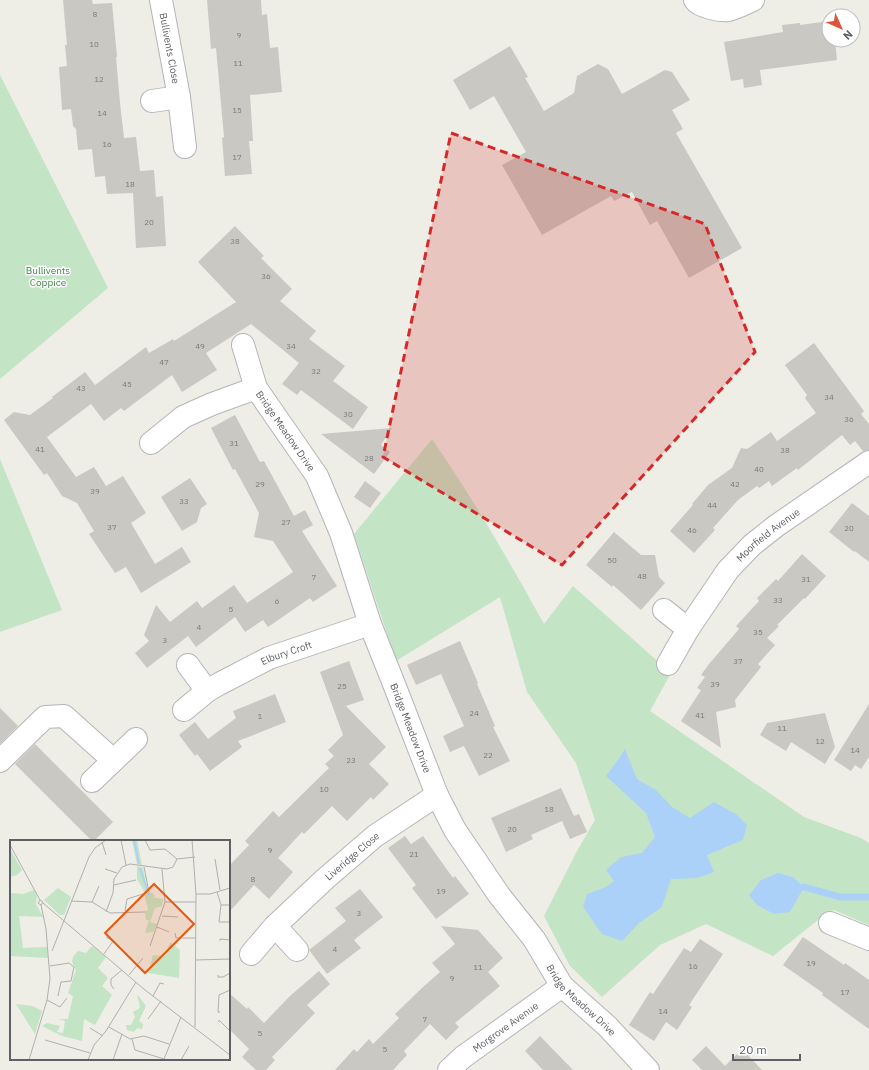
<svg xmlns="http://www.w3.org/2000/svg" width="869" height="1070" font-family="'IBM Plex Sans',sans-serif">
	<rect width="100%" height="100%" fill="#eeede6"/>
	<path fill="#c4e4c6" d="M 0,75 L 108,288 L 0,379 Z
		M 432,439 C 473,498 509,561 544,624 L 573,586 L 671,673 L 650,711 L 804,817 L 861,838 L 869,843 L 869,925 L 834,910 L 814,923 L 773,956 L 706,924 L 660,945 L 602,997 L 570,966 L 544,916 L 577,851 L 595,820 L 576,763 L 527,692 L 500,597 L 396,661 L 354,534 Z
		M 0,459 L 62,610 L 0,632 Z"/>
	<path fill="#abd1f9" d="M 625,749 L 637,779 L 656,790 L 672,807 L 690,818 L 714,802 L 736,814 L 747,825 L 743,840 L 707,855 L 714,872 L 697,878 L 671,879 L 662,907 L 639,923 L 622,941 L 602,934 L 583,907 L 587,894 L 606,887 L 614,881 L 606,870 L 621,857 L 642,853 L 655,837 L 646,813 L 606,776 L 618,760 Z
		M 778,873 L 793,877 L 804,887 L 790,912 L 774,914 L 757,905 L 749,895 L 761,880 Z"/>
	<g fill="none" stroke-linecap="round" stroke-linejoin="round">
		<path stroke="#abd1f9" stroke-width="7" d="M 804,887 L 840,897 L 869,897"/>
	</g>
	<path fill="#cac8c2" d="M 63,0 L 92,0 L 93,4 L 112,3 L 117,57 L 116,57 L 120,103 L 124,138 L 136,137 L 140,171 L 154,170 L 156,197 L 163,196 L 166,246 L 136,248 L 133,193 L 107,194 L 105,176 L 95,177 L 92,149 L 78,150 L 76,129 L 73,126 L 71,109 L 62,110 L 59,67 L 67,66 L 65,45 L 67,45 Z
		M 207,0 L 261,0 L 262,15 L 267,14 L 270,48 L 278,47 L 282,92 L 250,95 L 253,141 L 249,141 L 252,174 L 225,176 L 222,138 L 224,137 L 216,48 L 211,49 Z
		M 829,21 L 829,40 L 835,40 L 837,60 L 760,70 L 762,85 L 744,88 L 743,79 L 731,81 L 724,42 L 783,32 L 782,25 L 800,23 L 800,25 Z
		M 510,46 L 528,77 L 525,78 L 544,111 L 574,93 L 577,76 L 598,64 L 608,69 L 622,94 L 665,70 L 672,72 L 690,100 L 672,110 L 683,129 L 676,133 L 742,248 L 689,278 L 657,221 L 650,225 L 632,192 L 614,201 L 611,196 L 542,235 L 502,165 L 526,152 L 494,96 L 470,110 L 453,80 Z
		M 235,226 L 264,256 L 261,258 L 292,289 L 280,301 L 316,331 L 309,339 L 345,366 L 333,381 L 368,407 L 353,429 L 301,390 L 297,395 L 282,384 L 299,363 L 251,324 L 206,353 L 217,370 L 182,392 L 172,375 L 124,411 L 121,408 L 104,421 L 91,404 L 47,437 L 76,477 L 94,467 L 106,486 L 123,476 L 146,513 L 131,523 L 155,564 L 182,547 L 191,562 L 141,593 L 126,567 L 115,573 L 89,534 L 94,531 L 77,503 L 62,496 L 47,473 L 44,475 L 4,420 L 14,412 L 30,415 L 53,398 L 52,397 L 85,372 L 95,385 L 146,347 L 149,353 L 173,339 L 174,341 L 236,302 L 198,262 Z
		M 814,343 L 864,411 L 861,414 L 869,424 L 869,450 L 863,451 L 855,441 L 850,445 L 842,435 L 798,470 L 797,468 L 772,486 L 769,481 L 759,488 L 757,486 L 738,500 L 713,528 L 715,530 L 694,553 L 670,531 L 693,505 L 692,504 L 708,485 L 732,468 L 741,448 L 747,449 L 771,432 L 777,441 L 816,413 L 805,398 L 807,395 L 785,365 Z
		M 235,415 L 260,462 L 264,461 L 294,516 L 305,510 L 313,525 L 302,531 L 337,586 L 313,602 L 310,598 L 268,627 L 263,620 L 245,632 L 235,617 L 196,647 L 188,636 L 147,668 L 135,653 L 149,641 L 144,635 L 156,605 L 170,622 L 197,601 L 202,608 L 234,585 L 247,603 L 293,572 L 273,541 L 254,537 L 259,513 L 235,469 L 233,470 L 211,428 Z
		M 392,428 L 381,445 L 390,452 L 374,474 L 321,434 Z
		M 190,478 L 207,504 L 201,508 L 197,522 L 182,531 L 161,497 Z
		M 365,481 L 381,493 L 370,508 L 354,497 Z
		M 852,503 L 869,516 L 869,562 L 855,551 L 854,552 L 829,532 Z
		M 614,532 L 641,555 L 655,555 L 659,577 L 665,583 L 641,610 L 613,585 L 612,587 L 586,565 Z
		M 802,554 L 826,576 L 805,599 L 804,598 L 777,625 L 779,626 L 767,638 L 775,645 L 758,664 L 761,667 L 735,700 L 736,707 L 716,712 L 721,748 L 681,721 L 701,690 L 697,688 L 705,677 L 701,675 L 709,664 L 739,629 L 736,626 L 759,601 L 757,598 L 776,579 L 778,581 Z
		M 460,641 L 478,683 L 477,684 L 495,726 L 493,727 L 510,761 L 479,776 L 464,746 L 450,752 L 443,736 L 464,726 L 441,674 L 416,685 L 407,665 Z
		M 349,661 L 364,700 L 346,706 L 386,747 L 369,764 L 389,784 L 373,800 L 371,797 L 347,821 L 332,806 L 304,834 L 302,832 L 278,858 L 293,872 L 269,899 L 254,885 L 229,912 L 229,866 L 249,845 L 245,841 L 273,811 L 279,817 L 329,768 L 325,764 L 334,756 L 328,750 L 343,735 L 320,672 Z
		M 275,694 L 286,722 L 238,741 L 242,747 L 210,771 L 197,754 L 195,756 L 179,735 L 195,722 L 208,739 L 236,718 L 233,711 Z
		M 869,704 L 869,757 L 861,769 L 855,765 L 851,771 L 834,760 Z
		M 0,708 L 18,726 L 0,744 Z
		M 825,713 L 835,747 L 825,764 L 791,742 L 786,751 L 760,735 L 767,723 Z
		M 35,744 L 113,822 L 94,841 L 92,841 L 15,764 Z
		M 561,788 L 574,816 L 579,814 L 587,832 L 570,839 L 562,821 L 531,835 L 533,839 L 506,852 L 491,818 Z
		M 405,836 L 411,844 L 423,836 L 453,878 L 455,876 L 469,894 L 436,919 L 412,888 L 416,885 L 388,848 Z
		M 360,889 L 383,917 L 354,940 L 361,948 L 327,974 L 309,950 L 346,921 L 335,908 Z
		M 441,926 L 478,930 L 503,958 L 488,972 L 500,986 L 455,1023 L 459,1027 L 446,1040 L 430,1024 L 404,1051 L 407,1055 L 393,1070 L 335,1070 L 354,1049 L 357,1052 L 369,1039 L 373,1044 L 399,1018 L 395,1014 L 423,987 L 440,972 L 432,963 L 455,944 Z
		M 803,937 L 844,965 L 845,963 L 869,980 L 869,1029 L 822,995 L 823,993 L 783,965 Z
		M 700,939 L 723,954 L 689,1005 L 692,1007 L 677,1030 L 666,1022 L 654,1041 L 629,1025 L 650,992 L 653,994 L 684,948 L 691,952 Z
		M 319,971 L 330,984 L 307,1005 L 315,1013 L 272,1057 L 275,1060 L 266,1070 L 256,1070 L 242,1057 L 249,1049 L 229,1029 L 229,993 L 247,1009 L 248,1007 L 264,1023 L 290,996 Z
		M 540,1036 L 573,1070 L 543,1070 L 525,1051 Z
		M 706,1046 L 725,1066 L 742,1049 L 762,1070 L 702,1070 L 692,1060 Z"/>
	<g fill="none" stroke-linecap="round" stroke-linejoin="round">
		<defs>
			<g id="street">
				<path id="s1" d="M 161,0 L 179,97 L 185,147"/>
				<path d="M 695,0 C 700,7 720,11 728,10 C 735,9 746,3 753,0"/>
				<path d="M 152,101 L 179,97"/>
				<path id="s2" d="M 243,345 L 256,388 L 317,476 L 341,533 L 370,624 L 392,679 L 437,795 L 455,830 L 499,895 L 534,939 L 562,986 L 607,1026 L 648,1070"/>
				<path d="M 151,443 L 183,417 L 212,404 L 256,388"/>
				<path d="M 664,610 L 688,629"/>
				<path id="s3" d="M 668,664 L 688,629 L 728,570 L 752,545 L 776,526 L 869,462"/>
				<path d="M 188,665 L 207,691"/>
				<path id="s4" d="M 184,710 L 207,691 L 219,684 L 269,658 L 370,624"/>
				<path d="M 0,761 L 45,717 L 64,716 L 113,760"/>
				<path d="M 92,781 L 136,739"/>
				<path d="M 830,923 L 869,939"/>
				<path d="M 275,926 L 297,950"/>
				<path id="s5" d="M 251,954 L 275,926 L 325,879 L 375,836 L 437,795"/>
				<path id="s6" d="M 449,1070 L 463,1057 L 562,986"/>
			</g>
		</defs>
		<use href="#street" stroke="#b3b5b9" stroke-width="24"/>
		<use href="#street" stroke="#fff" stroke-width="22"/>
	</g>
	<path fill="#d62828" fill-opacity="0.2" stroke="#d62828" stroke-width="3" stroke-dasharray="8 5" stroke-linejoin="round" d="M 451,133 L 705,224 L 755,352 L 562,565 L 383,457 Z"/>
	<g text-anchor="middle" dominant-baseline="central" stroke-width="3" stroke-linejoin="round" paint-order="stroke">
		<g font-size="8" fill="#787a7c">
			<text x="95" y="14">8</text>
			<text x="239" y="35">9</text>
			<text x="94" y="44">10</text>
			<text x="238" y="63">11</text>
			<text x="99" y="79">12</text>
			<text x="237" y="110">15</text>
			<text x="102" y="113">14</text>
			<text x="107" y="144">16</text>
			<text x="237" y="157">17</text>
			<text x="130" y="184">18</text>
			<text x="149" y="222">20</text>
			<text x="235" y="241">38</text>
			<text x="266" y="276">36</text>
			<text x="200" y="346">49</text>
			<text x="291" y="346">34</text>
			<text x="164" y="362">47</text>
			<text x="316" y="371">32</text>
			<text x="127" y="384">45</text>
			<text x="81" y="388">43</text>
			<text x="829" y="397">34</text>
			<text x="348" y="414">30</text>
			<text x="849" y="419">36</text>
			<text x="234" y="443">31</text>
			<text x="40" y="449">41</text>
			<text x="785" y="450">38</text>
			<text x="369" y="458">28</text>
			<text x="759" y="469">40</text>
			<text x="260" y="484">29</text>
			<text x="735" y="484">42</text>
			<text x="95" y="491">39</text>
			<text x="184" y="501">33</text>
			<text x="712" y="505">44</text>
			<text x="286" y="522">27</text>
			<text x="112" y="527">37</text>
			<text x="849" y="528">20</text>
			<text x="692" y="530">46</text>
			<text x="612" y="560">50</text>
			<text x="642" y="576">48</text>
			<text x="314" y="577">7</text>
			<text x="806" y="579">31</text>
			<text x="778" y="600">33</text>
			<text x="277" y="601">6</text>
			<text x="231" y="609">5</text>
			<text x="199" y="627">4</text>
			<text x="758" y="632">35</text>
			<text x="165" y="640">3</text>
			<text x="738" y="661">37</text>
			<text x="715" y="684">39</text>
			<text x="342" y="686">25</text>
			<text x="474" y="713">24</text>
			<text x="700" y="715">41</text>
			<text x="260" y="716">1</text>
			<text x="782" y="728">11</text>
			<text x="820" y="741">12</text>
			<text x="855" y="750">14</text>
			<text x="488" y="755">22</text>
			<text x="351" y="760">23</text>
			<text x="324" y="789">10</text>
			<text x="549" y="809">18</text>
			<text x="512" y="829">20</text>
			<text x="270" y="850">9</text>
			<text x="414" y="854">21</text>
			<text x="253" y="879">8</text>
			<text x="441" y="891">19</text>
			<text x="359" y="913">3</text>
			<text x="335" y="949">4</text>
			<text x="811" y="963">19</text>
			<text x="693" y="966">16</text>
			<text x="478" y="967">11</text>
			<text x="452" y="978">9</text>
			<text x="845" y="992">17</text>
			<text x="663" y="1011">14</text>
			<text x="425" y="1019">7</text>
			<text x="260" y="1033">5</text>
			<text x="385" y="1049">5</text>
		</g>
		<g font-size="10" fill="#5d6065" stroke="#fff">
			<text stroke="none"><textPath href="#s1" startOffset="49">Bullivents Close</textPath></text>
			<text stroke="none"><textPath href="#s2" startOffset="97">Bridge Meadow Drive</textPath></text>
			<text stroke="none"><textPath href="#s3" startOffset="165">Moorfield Avenue</textPath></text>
			<text stroke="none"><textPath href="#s4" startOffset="118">Elbury Croft</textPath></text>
			<text stroke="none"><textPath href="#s2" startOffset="421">Bridge Meadow Drive</textPath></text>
			<text stroke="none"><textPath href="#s5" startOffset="141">Liveridge Close</textPath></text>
			<text stroke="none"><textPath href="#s2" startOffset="745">Bridge Meadow Drive</textPath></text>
			<text stroke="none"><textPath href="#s6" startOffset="71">Morgrove Avenue</textPath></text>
		</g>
		<g font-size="10" fill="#3c8545" stroke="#fff">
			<text x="48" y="270">Bullivents<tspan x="48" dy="12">Coppice</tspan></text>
		</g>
	</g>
	<g transform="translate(10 840)">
		<rect width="220" height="220" fill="#eeede6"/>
		<path d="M 122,0 L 127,0 L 132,25 L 127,24 ZM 0,9 L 12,30 L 7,35 L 0,37 ZM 127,26 L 133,28 L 138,52 L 143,53 L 145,58 L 153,59 L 152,66 L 145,68 L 140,82 L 147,84 L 143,92 L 135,93 L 139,80 L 136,80 L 135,71 L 138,70 L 133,49 L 127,39 ZM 48,48 L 61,57 L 54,75 L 50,75 L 34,60 ZM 0,49 L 1,53 L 13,54 L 24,50 L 27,56 L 26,64 L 33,77 L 9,76 L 13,108 L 37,107 L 38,118 L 0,116 ZM 160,102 L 170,110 L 169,138 L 138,133 L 143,115 L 155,116 ZM 82,106 L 96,117 L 88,128 L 98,138 L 92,146 L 102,155 L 85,185 L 74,179 L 72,201 L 52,196 L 32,186 L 37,183 L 50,186 L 47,192 L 53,193 L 55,181 L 48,179 L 58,179 L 63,156 L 58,153 L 66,130 L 62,122 L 63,117 L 68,111 L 76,113 ZM 127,154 L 136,166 L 129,181 L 133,184 L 132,189 L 127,188 L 124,192 L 117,190 L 116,185 L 121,185 L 125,177 L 123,172 L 130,168 ZM 6,164 L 23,166 L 32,171 L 25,194 Z" fill="#c4e4c6"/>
		<path fill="none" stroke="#abd1f9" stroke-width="2" d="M 124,0 L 129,24M 130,28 L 139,55"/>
		<path fill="none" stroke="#b0b1ae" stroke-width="1" d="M 111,0 L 116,25M 135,0 L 140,10 L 155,9 L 167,19 L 185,17M 182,0 L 186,54 L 185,187M 92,2 L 96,15M 0,5 L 30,60 L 33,62 L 31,65 L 28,63 L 30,60M 205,19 L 210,50M 134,27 L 139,52M 95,29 L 107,33M 104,45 L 126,40M 207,52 L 211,65 L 220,65M 186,54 L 200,54 L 220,48M 61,61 L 82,62 L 100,73 L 135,72M 82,62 L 89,46M 155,62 L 186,62M 33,63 L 135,150 L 220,215M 211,65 L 209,82 L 220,82M 115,71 L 117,59 L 133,54M 96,72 L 103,53 L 104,39 L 112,27 L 120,24 L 157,29 L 163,27 L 167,19M 152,76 L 168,77M 147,87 L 159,92M 165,93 L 166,98 L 186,98M 210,101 L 210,99 L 220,100M 140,106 L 155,62 L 152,29M 42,111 L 79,17 L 85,8 L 96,0M 94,114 L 103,101 L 96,97M 186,120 L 220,119M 40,126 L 59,123 L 64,127 L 61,141 L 51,142 L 48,156M 119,135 L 133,118M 208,135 L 208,137 L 213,137 L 220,133M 104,149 L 101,145 L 101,139 L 112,130M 143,156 L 150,143 L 154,144M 37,160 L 50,167 L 57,158M 210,172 L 208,172 L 209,155 L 220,150M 138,179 L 151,161M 208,181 L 210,181 L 220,191M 99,187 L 120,199 L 134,196 L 159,204M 80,188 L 93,196M 122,199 L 125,210 L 154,219 L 171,177M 35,200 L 80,213M 19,220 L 37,160 L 40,139 L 36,89 L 31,65M 78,220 L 84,205 L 96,191 L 126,142M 103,220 L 112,194M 171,220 L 179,206"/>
		<path fill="#e8590c" fill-opacity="0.15" stroke="#e8590c" stroke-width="2" d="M 144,44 L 184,84 L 135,133 L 95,93 Z"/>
		<rect width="220" height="220" fill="none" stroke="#5d6065" stroke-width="2"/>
	</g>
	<g transform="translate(841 28) rotate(135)"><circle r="19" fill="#ffffff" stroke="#bebfc1"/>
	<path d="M0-3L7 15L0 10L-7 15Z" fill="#dd553d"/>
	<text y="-6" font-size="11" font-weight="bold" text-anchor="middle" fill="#5d6065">N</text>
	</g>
	<path d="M733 1054v6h67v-6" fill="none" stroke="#5d6065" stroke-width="2"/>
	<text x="739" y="1054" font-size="12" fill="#5d6065" stroke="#ffffff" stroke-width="3" paint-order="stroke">20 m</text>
</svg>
